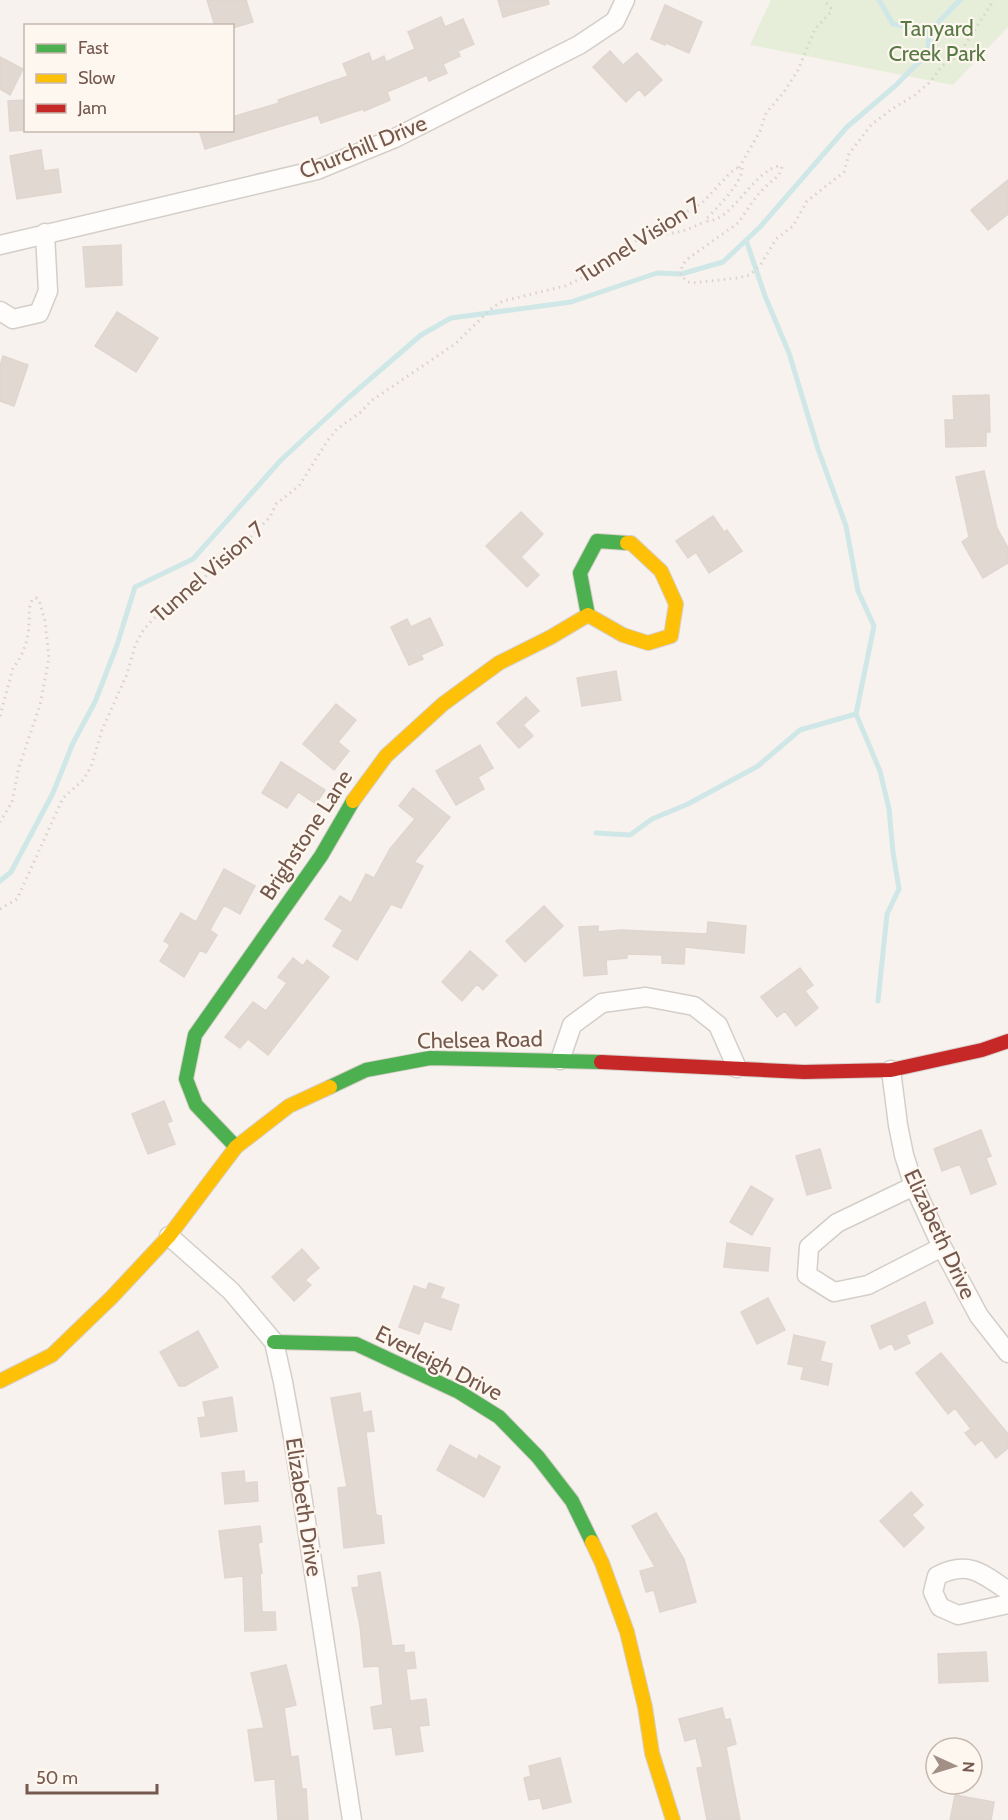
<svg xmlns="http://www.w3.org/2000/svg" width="1008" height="1820" font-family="Cabin,sans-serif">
	<rect width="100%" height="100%" fill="#f7f2ed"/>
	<path fill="#e6edd9" d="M 771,0 L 1008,0 L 1008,27 L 953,85 L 750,45 Z"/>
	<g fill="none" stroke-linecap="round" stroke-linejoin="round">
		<path stroke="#cfe7e7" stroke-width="5" d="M 879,0 L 893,24 L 930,31 L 960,0
			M 746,240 L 765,296 L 789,353 L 818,449 L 846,526 L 858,591 L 874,626 L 856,714 L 880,771 L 889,809 L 893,852 L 899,889 L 887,914 L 878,1001
			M 596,833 L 630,835 L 652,819 L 688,804 L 758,766 L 800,730 L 856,714
			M 0,881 L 11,872 L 53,793 L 73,743 L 95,702 L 117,645 L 135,587 L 193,559 L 281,460 L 348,398 L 421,335 L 451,318 L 571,302 L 657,273 L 681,274 L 723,262 L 760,227 L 847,127 L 895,86 L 927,54 L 930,31"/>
	</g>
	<path fill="#e2d8d2" stroke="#e0d5cf" stroke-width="1.5" d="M 207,0 L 246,0 L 253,22 L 232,28 L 232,26 L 215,26 Z
		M 498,0 L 548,0 L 549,4 L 503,17 Z
		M 665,5 L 702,22 L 689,53 L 666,43 L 665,45 L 651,39 Z
		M 441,17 L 445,27 L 463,19 L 474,44 L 458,51 L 460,56 L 443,64 L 447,73 L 429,81 L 427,75 L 387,92 L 390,100 L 364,111 L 363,109 L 321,123 L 318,115 L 205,149 L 199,130 L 232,130 L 232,117 L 279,103 L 278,100 L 348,76 L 343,64 L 369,53 L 372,62 L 384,56 L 386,62 L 415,49 L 408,32 Z
		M 610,51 L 623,65 L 637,53 L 662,80 L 645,96 L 639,89 L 626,102 L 593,67 Z
		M 0,57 L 23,69 L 10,95 L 0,89 Z
		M 26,100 L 26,130 L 10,131 L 8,101 Z
		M 41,150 L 44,171 L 58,169 L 61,192 L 17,199 L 10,156 Z
		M 1008,180 L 1008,214 L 988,230 L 971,210 Z
		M 121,245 L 122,285 L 86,287 L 83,247 Z
		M 117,312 L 158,338 L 136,372 L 95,346 Z
		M 3,356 L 28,365 L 14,406 L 0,401 L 0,366 Z
		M 989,395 L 990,432 L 986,432 L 986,446 L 946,447 L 945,420 L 954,420 L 953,396 Z
		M 984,471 L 997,528 L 1008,548 L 1008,563 L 983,578 L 962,542 L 969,537 L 956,477 Z
		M 521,512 L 543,534 L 521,557 L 539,575 L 527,587 L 486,546 Z
		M 713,516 L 724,532 L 727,530 L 742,551 L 709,573 L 696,552 L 688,558 L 676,541 Z
		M 430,618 L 443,645 L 421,655 L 423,659 L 409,665 L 391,627 L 407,619 L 411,627 Z
		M 616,671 L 621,700 L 582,706 L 577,678 Z
		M 526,697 L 539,711 L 523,725 L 533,736 L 519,748 L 497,723 Z
		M 336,704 L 356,720 L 338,742 L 349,751 L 334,770 L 303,744 Z
		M 480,745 L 493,768 L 478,777 L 484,789 L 456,805 L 436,771 Z
		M 281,762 L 325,790 L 316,804 L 298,792 L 287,808 L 262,793 Z
		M 413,788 L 450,817 L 414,862 L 423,866 L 401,908 L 391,904 L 357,960 L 333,946 L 343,930 L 325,919 L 340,896 L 351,903 L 366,874 L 374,878 L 390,849 L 415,819 L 399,806 Z
		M 224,869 L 255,886 L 240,914 L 224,905 L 210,930 L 217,935 L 206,953 L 200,950 L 184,977 L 160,961 L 170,945 L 164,941 L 181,913 L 196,922 Z
		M 544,906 L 563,926 L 525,962 L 506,941 Z
		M 708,922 L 746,926 L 744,953 L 685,947 L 684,964 L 662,963 L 662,955 L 627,954 L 627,958 L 606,960 L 607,974 L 584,976 L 579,927 L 598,926 L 598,932 L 621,930 L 707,934 Z
		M 470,951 L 497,975 L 483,990 L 477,984 L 462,1001 L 442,982 Z
		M 293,958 L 303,966 L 307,960 L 329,977 L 268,1055 L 248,1039 L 240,1048 L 225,1037 L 253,1002 L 266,1011 L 287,983 L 278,977 Z
		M 800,968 L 813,985 L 805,991 L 818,1008 L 796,1026 L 785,1011 L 777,1017 L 761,997 Z
		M 164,1101 L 172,1121 L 167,1123 L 175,1144 L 148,1154 L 132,1114 Z
		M 981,1130 L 991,1156 L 986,1158 L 996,1184 L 971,1194 L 960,1164 L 942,1171 L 934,1149 Z
		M 820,1149 L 831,1188 L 807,1195 L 796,1156 Z
		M 751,1186 L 773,1199 L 752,1235 L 730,1222 Z
		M 727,1243 L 770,1248 L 768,1271 L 724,1267 Z
		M 302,1249 L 319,1268 L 305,1280 L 311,1285 L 294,1301 L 272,1277 Z
		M 429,1283 L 444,1288 L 440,1298 L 459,1305 L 451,1330 L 424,1321 L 419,1334 L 399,1327 L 414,1286 L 426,1290 Z
		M 768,1298 L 785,1330 L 757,1344 L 741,1312 Z
		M 925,1302 L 933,1323 L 906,1335 L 910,1343 L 895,1350 L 892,1343 L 880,1349 L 871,1326 Z
		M 198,1331 L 218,1367 L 185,1386 L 179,1386 L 160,1352 Z
		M 794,1335 L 825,1342 L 820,1361 L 832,1364 L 828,1385 L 801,1379 L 804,1367 L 788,1364 Z
		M 941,1353 L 1008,1434 L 1008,1448 L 996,1458 L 982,1440 L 975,1445 L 965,1433 L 971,1429 L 955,1408 L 948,1414 L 916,1373 Z
		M 360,1393 L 363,1413 L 371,1411 L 374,1431 L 366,1432 L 376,1515 L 381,1516 L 384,1543 L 344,1548 L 338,1488 L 347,1487 L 331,1398 Z
		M 232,1397 L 237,1431 L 201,1437 L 198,1418 L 206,1417 L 203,1402 Z
		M 450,1445 L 477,1460 L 479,1455 L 500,1467 L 484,1497 L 437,1470 Z
		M 244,1471 L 245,1483 L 257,1482 L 258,1501 L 225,1504 L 222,1473 Z
		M 911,1492 L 923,1505 L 912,1515 L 924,1528 L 904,1547 L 880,1521 Z
		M 656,1513 L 684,1559 L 696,1602 L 660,1612 L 654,1590 L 646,1592 L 640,1571 L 655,1567 L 632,1526 Z
		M 260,1526 L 262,1542 L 258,1543 L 262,1573 L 260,1574 L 262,1612 L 275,1612 L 276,1630 L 245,1631 L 243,1576 L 225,1578 L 219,1531 Z
		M 380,1572 L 392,1646 L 404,1645 L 404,1653 L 414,1652 L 416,1668 L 406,1669 L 410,1701 L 426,1699 L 429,1725 L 419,1726 L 423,1751 L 396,1755 L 392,1727 L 374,1729 L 371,1707 L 383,1705 L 379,1666 L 364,1667 L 360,1626 L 352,1588 L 359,1587 L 358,1576 Z
		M 986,1652 L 988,1681 L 939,1683 L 938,1654 Z
		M 286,1665 L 296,1705 L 284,1708 L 291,1757 L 298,1756 L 302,1789 L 306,1789 L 308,1820 L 278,1820 L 275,1779 L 255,1781 L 250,1745 L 248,1730 L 264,1728 L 251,1673 Z
		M 722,1708 L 725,1720 L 730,1719 L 736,1744 L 726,1747 L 740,1820 L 707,1820 L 697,1768 L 703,1767 L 696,1738 L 685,1741 L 679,1719 Z
		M 560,1758 L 571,1802 L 543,1809 L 540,1798 L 529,1800 L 524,1778 L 531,1776 L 529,1766 Z
		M 955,1795 L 994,1802 L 991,1820 L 950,1820 Z"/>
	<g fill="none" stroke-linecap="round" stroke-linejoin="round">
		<defs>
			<path id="street" d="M 0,245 L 317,170 L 395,138 L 579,45 L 615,21 L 625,0
				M 0,311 L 13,319 L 39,313 L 48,291 L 45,233
				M 560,1060 L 572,1025 L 602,1003 L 646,997 L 694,1006 L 718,1025 L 737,1068
				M 891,1070 L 898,1125 L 904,1155 L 914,1186 L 942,1247 L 979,1316 L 1008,1353
				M 914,1186 L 837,1223 L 809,1247 L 807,1275 L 834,1292 L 868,1285 L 942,1247
				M 169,1236 L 231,1291 L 274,1342 L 283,1382 L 293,1437 L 352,1820
				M 1008,1591 C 982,1573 968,1560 937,1576 L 933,1592 L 940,1607 L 958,1615 L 1008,1604"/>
			<path id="fast" d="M 588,615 L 580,573 L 597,541 L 627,543
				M 330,1087 L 366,1070 L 430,1058 L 601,1062
				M 236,1147 L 196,1105 L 186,1079 L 195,1035 L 321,856 L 353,801
				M 274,1342 L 356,1344 L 459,1392 L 499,1417 L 538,1457 L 572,1501 L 592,1542"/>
			<path id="slow" d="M 353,801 L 386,756 L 443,704 L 499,663 L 551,637 L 588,615 L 623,635 L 648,643 L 671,636 L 676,604 L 661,571 L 631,543 L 627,543
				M 0,1381 L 52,1355 L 112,1297 L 169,1236 L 236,1147 L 289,1106 L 330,1087
				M 592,1542 L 602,1563 L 627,1632 L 645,1707 L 652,1753 L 673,1820"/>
			<path id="jam" d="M 601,1062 L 804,1072 L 891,1070 L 982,1050 L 1008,1041"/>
		</defs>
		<use href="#street" stroke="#d4cec8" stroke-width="21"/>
		<use href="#fast" stroke="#d7ceca" stroke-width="16"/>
		<use href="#slow" stroke="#d7ceca" stroke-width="16"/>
		<use href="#jam" stroke="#d7ceca" stroke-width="16"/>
		<path stroke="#dad2cf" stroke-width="3" stroke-dasharray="1.5 4.5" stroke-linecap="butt" d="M 739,168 L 760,131 L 766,113 L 784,92 L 798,70 L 815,29 L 830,13 L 831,8 L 824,0
			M 654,232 C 674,236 688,230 706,221
			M 0,716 L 13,668 C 23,656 29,638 29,623 C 30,614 28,608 32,600 L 36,598 L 39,600 L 45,621 L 49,658 L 40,705 L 19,767 L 12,802 L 0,822
			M 0,909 L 17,899 L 63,798 L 83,780 L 91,767 L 102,730 L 127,674 L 135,646 L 142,632 L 153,619 L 239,549 L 270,517 L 276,504 L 299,486 L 328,440 L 337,429 L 361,412 L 371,401 L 455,344 L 493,307 L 503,301 L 565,286 L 590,274 L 624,248 L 702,203 L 730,173 L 736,168 L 742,168 C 743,182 717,208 707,218 L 706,221 C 731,223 752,172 779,166 L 782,167 L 779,175 L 765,187 L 756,197 L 738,223 L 686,260 L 682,266 L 681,274 L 686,281 L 691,283 L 738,278 L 750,275 L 761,264 L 776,239 L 793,226 L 807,201 L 844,172 L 849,154 L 871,125 L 892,109 L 915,95 L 930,82 L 942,66 L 957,57 L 994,0"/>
		<use href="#street" stroke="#fefdfc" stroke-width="18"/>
		<use href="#fast" stroke="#4caf50" stroke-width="14"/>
		<use href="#slow" stroke="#ffc107" stroke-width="14"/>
		<use href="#jam" stroke="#c62828" stroke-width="14"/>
	</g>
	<g text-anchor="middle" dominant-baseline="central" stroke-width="4.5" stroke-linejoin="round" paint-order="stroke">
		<g font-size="22" fill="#597a46" stroke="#fef7ef">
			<text x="937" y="28">Tanyard<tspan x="937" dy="25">Creek Park</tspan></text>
		</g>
		<g font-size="22" fill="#75594e" stroke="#fef7ef">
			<text transform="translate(363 147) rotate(-22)">Churchill Drive</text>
			<text transform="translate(639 240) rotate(-32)">Tunnel Vision 7</text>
			<text transform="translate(208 572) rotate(-41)">Tunnel Vision 7</text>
			<text transform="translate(306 835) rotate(-57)">Brighstone Lane</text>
			<text transform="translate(480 1040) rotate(-1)">Chelsea Road</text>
			<text transform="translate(940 1234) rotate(65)">Elizabeth Drive</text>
			<text transform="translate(439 1363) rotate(27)">Everleigh Drive</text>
			<text transform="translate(304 1507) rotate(81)">Elizabeth Drive</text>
		</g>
	</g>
	<rect x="24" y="24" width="210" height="108" fill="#fef7ef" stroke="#c7b8af" stroke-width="1.5"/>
	<rect x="36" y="44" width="30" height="9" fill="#4caf50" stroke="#c7b8af" stroke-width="1.5"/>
	<text x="78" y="54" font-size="18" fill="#75594e">Fast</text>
	<rect x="36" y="74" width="30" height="9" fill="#ffc107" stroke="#c7b8af" stroke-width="1.5"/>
	<text x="78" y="84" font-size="18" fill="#75594e">Slow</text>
	<rect x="36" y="104" width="30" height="9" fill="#c62828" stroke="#c7b8af" stroke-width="1.5"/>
	<text x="78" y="114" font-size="18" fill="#75594e">Jam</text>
	<g transform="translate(954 1766) rotate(94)"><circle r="28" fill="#fef7ef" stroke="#c7b8af" stroke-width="1.5"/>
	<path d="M0-4.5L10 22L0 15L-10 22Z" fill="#a28f86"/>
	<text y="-9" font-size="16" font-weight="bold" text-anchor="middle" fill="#75594e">N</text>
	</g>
	<path d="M27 1784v9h130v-9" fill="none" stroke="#75594e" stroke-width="3"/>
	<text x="36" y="1784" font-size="18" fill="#75594e" stroke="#fef7ef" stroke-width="4.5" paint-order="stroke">50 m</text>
</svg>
